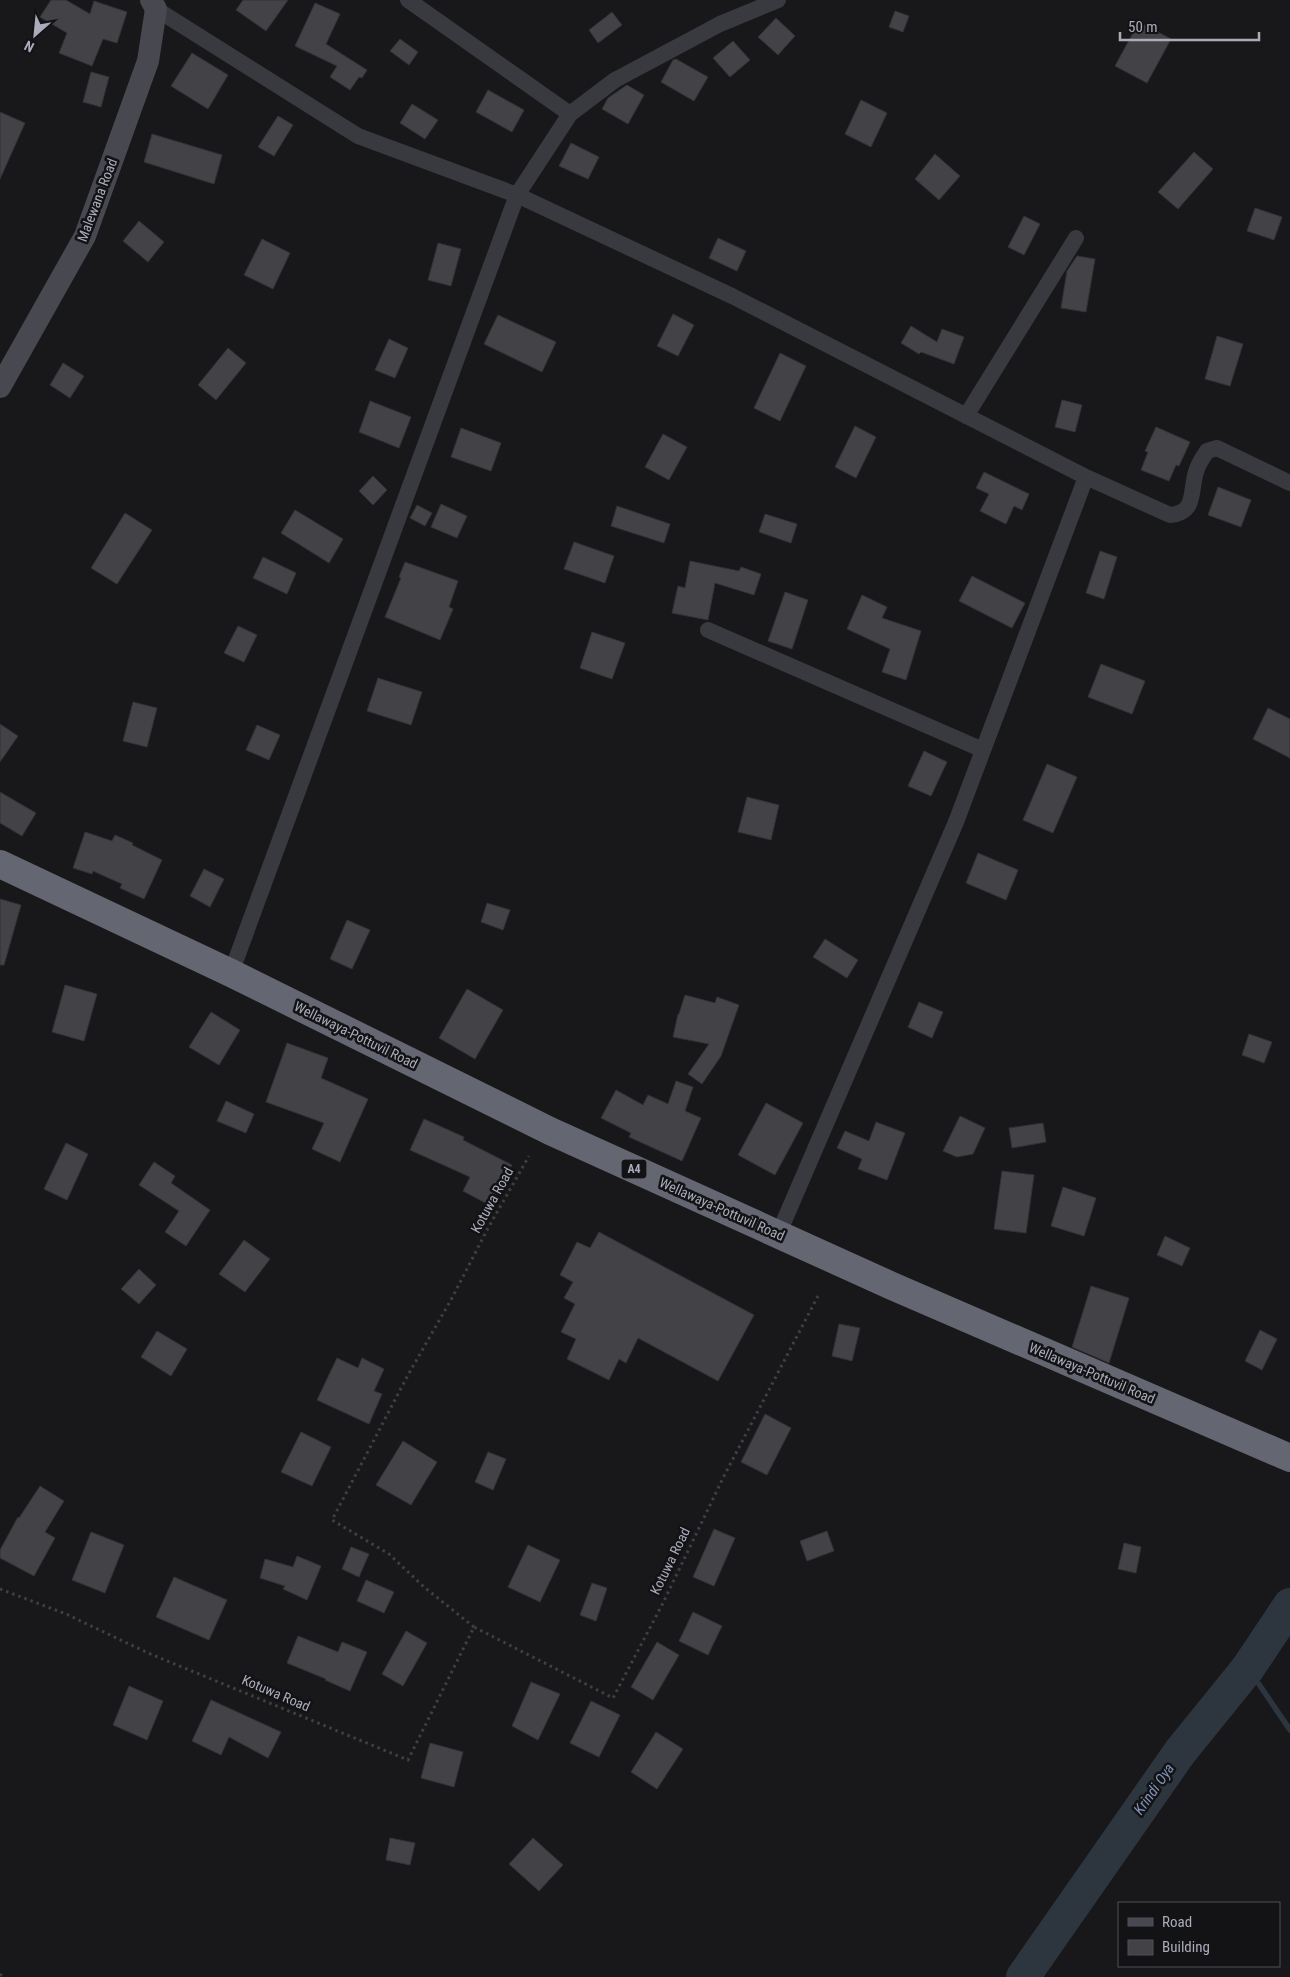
<svg xmlns="http://www.w3.org/2000/svg" width="1290" height="1977" font-family="'Roboto Condensed',sans-serif">
	<rect width="100%" height="100%" fill="#18181a"/>
	<g fill="none" stroke-linecap="round" stroke-linejoin="round">
		<path stroke="#2d353f" stroke-width="5.5" d="M 1248,1668 L 1290,1730"/>
		<path stroke="#2d353f" stroke-width="34" d="M 1023,1977 L 1180,1752 L 1248,1668 L 1290,1605"/>
	</g>
	<path fill="#424247" stroke="#333237" d="M 51,0 L 66,0 L 90,14 L 94,1 L 127,12 L 117,43 L 103,39 L 92,66 L 59,53 L 67,33 L 40,17 Z
		M 243,0 L 288,0 L 266,31 L 236,10 Z
		M 315,3 L 340,14 L 326,44 L 367,70 L 362,78 L 359,77 L 350,90 L 330,77 L 337,66 L 295,46 Z
		M 895,11 L 909,16 L 903,32 L 889,27 Z
		M 612,12 L 622,25 L 598,43 L 589,30 Z
		M 776,18 L 795,36 L 778,55 L 758,37 Z
		M 1139,22 L 1171,39 L 1147,83 L 1115,66 Z
		M 400,39 L 418,52 L 409,65 L 390,51 Z
		M 733,41 L 750,60 L 730,77 L 713,58 Z
		M 192,53 L 228,75 L 208,109 L 171,86 Z
		M 676,59 L 708,77 L 694,101 L 661,82 L 673,60 Z
		M 91,72 L 109,77 L 101,107 L 83,102 Z
		M 627,85 L 644,95 L 628,124 L 602,109 L 608,98 Z
		M 488,90 L 524,110 L 512,132 L 476,112 Z
		M 861,100 L 887,113 L 871,147 L 845,134 Z
		M 412,104 L 438,120 L 425,139 L 400,123 Z
		M 0,112 L 25,123 L 0,179 Z
		M 278,116 L 293,125 L 274,156 L 258,147 Z
		M 152,134 L 222,155 L 214,184 L 144,162 Z
		M 571,143 L 599,157 L 588,179 L 559,166 Z
		M 1194,152 L 1213,169 L 1178,209 L 1158,192 Z
		M 935,154 L 960,176 L 939,200 L 915,179 Z
		M 1255,208 L 1282,217 L 1274,240 L 1247,231 Z
		M 1024,216 L 1040,224 L 1024,255 L 1008,247 Z
		M 139,221 L 164,242 L 148,262 L 123,241 Z
		M 718,238 L 746,251 L 737,271 L 709,258 Z
		M 262,239 L 290,253 L 273,289 L 244,275 Z
		M 438,243 L 461,249 L 451,286 L 428,280 Z
		M 1077,256 L 1095,259 L 1086,312 L 1061,308 L 1067,271 Z
		M 673,314 L 694,325 L 678,356 L 657,346 Z
		M 498,315 L 556,342 L 542,372 L 484,344 Z
		M 911,326 L 937,342 L 942,329 L 964,337 L 954,364 L 921,352 L 919,354 L 901,343 Z
		M 1217,336 L 1243,344 L 1230,386 L 1205,379 Z
		M 389,339 L 408,348 L 395,378 L 375,370 Z
		M 228,348 L 246,363 L 216,400 L 198,385 Z
		M 780,353 L 806,366 L 780,421 L 754,408 Z
		M 63,363 L 84,376 L 70,398 L 50,385 Z
		M 1062,400 L 1082,405 L 1075,432 L 1055,427 Z
		M 370,401 L 411,417 L 399,448 L 359,432 Z
		M 855,426 L 876,437 L 856,478 L 835,467 Z
		M 1156,427 L 1190,442 L 1179,466 L 1176,465 L 1169,481 L 1141,470 L 1148,452 L 1145,451 Z
		M 461,428 L 501,443 L 491,471 L 451,457 Z
		M 663,434 L 687,447 L 669,480 L 645,467 Z
		M 984,472 L 1029,494 L 1022,510 L 1014,506 L 1006,524 L 980,511 L 989,494 L 976,488 Z
		M 373,476 L 387,490 L 373,505 L 359,491 Z
		M 1218,487 L 1251,500 L 1241,527 L 1208,515 Z
		M 441,504 L 467,516 L 457,538 L 431,527 Z
		M 417,505 L 432,513 L 425,526 L 410,518 Z
		M 617,506 L 670,524 L 664,543 L 611,526 Z
		M 295,510 L 343,539 L 329,563 L 281,533 Z
		M 125,513 L 152,530 L 117,584 L 91,568 Z
		M 765,514 L 797,524 L 791,543 L 759,532 Z
		M 574,542 L 614,556 L 605,583 L 564,569 Z
		M 1100,551 L 1117,557 L 1104,599 L 1086,593 Z
		M 263,557 L 296,573 L 287,594 L 253,578 Z
		M 690,561 L 739,571 L 741,567 L 761,574 L 754,595 L 715,583 L 708,620 L 672,613 L 678,586 L 685,588 Z
		M 405,562 L 458,581 L 449,607 L 453,609 L 440,640 L 385,617 L 401,578 L 399,577 Z
		M 972,576 L 1025,603 L 1012,628 L 959,601 Z
		M 785,592 L 808,600 L 792,649 L 768,641 Z
		M 862,595 L 887,607 L 882,618 L 921,631 L 906,680 L 882,672 L 890,649 L 847,629 Z
		M 238,626 L 257,635 L 244,662 L 224,653 Z
		M 592,632 L 625,643 L 612,679 L 580,668 Z
		M 1101,664 L 1145,681 L 1132,714 L 1088,697 Z
		M 378,678 L 422,692 L 411,725 L 367,711 Z
		M 133,702 L 157,708 L 147,747 L 123,741 Z
		M 1268,708 L 1290,719 L 1290,758 L 1253,739 Z
		M 0,724 L 18,736 L 0,762 Z
		M 257,725 L 280,735 L 269,760 L 246,750 Z
		M 924,751 L 947,762 L 931,796 L 908,786 Z
		M 1047,764 L 1077,777 L 1053,833 L 1023,820 Z
		M 0,792 L 36,813 L 22,836 L 0,823 Z
		M 747,797 L 779,805 L 771,840 L 738,832 Z
		M 85,832 L 112,841 L 115,835 L 133,843 L 132,845 L 162,860 L 144,899 L 120,888 L 122,884 L 93,871 L 92,874 L 73,868 Z
		M 978,853 L 1018,870 L 1006,900 L 966,883 Z
		M 204,869 L 224,879 L 210,907 L 190,896 Z
		M 0,899 L 21,905 L 4,965 L 0,965 Z
		M 487,903 L 510,910 L 503,930 L 481,922 Z
		M 347,920 L 370,930 L 352,969 L 330,959 Z
		M 825,939 L 858,960 L 847,978 L 813,957 Z
		M 65,985 L 97,994 L 84,1041 L 52,1032 Z
		M 467,989 L 503,1010 L 475,1059 L 439,1038 Z
		M 685,995 L 715,1003 L 717,997 L 739,1005 L 721,1056 L 702,1084 L 688,1074 L 709,1044 L 673,1037 L 678,1014 L 679,1014 Z
		M 919,1002 L 943,1012 L 932,1038 L 908,1027 Z
		M 211,1012 L 240,1030 L 219,1065 L 189,1047 Z
		M 1249,1034 L 1272,1042 L 1264,1063 L 1242,1055 Z
		M 287,1043 L 328,1058 L 321,1078 L 368,1099 L 340,1162 L 312,1149 L 324,1123 L 266,1102 Z
		M 676,1081 L 693,1087 L 685,1111 L 701,1118 L 682,1161 L 629,1137 L 631,1133 L 601,1118 L 616,1090 L 643,1105 L 648,1095 L 668,1104 Z
		M 226,1101 L 254,1114 L 246,1133 L 217,1121 Z
		M 766,1103 L 803,1123 L 775,1175 L 738,1155 Z
		M 960,1116 L 985,1128 L 973,1154 L 957,1157 L 943,1151 Z
		M 424,1119 L 464,1137 L 463,1140 L 512,1165 L 491,1206 L 463,1191 L 470,1177 L 410,1150 Z
		M 876,1122 L 905,1133 L 887,1180 L 858,1169 L 862,1159 L 837,1148 L 845,1131 L 869,1141 Z
		M 1043,1123 L 1046,1142 L 1012,1148 L 1009,1128 Z
		M 66,1143 L 88,1154 L 67,1200 L 44,1189 Z
		M 154,1162 L 175,1176 L 171,1183 L 210,1210 L 186,1246 L 165,1232 L 179,1211 L 139,1185 Z
		M 1002,1171 L 1034,1175 L 1026,1233 L 994,1229 Z
		M 1063,1187 L 1096,1198 L 1084,1236 L 1051,1226 Z
		M 599,1232 L 754,1315 L 718,1381 L 638,1338 L 626,1363 L 619,1359 L 609,1380 L 567,1359 L 576,1339 L 561,1332 L 575,1304 L 564,1298 L 573,1282 L 560,1275 L 577,1242 L 590,1248 Z
		M 1165,1236 L 1190,1248 L 1182,1266 L 1157,1255 Z
		M 244,1240 L 270,1259 L 245,1292 L 219,1274 Z
		M 139,1269 L 156,1285 L 139,1304 L 121,1289 Z
		M 1091,1286 L 1129,1298 L 1109,1363 L 1072,1347 Z
		M 839,1324 L 860,1328 L 852,1361 L 832,1356 Z
		M 1260,1330 L 1277,1339 L 1262,1370 L 1245,1361 Z
		M 157,1331 L 187,1349 L 171,1376 L 141,1357 Z
		M 337,1358 L 358,1368 L 362,1358 L 384,1369 L 374,1391 L 382,1394 L 369,1424 L 317,1400 Z
		M 765,1414 L 791,1428 L 767,1475 L 741,1462 Z
		M 301,1432 L 331,1447 L 312,1486 L 281,1472 Z
		M 403,1441 L 437,1462 L 411,1505 L 376,1485 Z
		M 488,1452 L 506,1459 L 493,1490 L 475,1482 Z
		M 40,1486 L 64,1501 L 45,1532 L 55,1538 L 34,1576 L 0,1558 L 0,1550 L 18,1517 L 19,1518 Z
		M 714,1529 L 735,1538 L 714,1586 L 693,1577 Z
		M 827,1531 L 834,1551 L 807,1561 L 800,1541 Z
		M 91,1532 L 124,1545 L 105,1593 L 72,1580 Z
		M 1124,1543 L 1141,1547 L 1136,1573 L 1118,1569 Z
		M 528,1545 L 560,1560 L 540,1602 L 508,1587 Z
		M 351,1547 L 369,1554 L 359,1577 L 342,1569 Z
		M 297,1556 L 321,1566 L 307,1600 L 283,1589 L 285,1586 L 260,1578 L 265,1559 L 293,1567 Z
		M 174,1577 L 227,1600 L 209,1640 L 156,1617 Z
		M 366,1580 L 394,1592 L 384,1613 L 357,1601 Z
		M 592,1583 L 607,1588 L 596,1621 L 580,1615 Z
		M 693,1612 L 722,1626 L 708,1655 L 679,1641 Z
		M 406,1631 L 427,1643 L 403,1686 L 382,1674 Z
		M 298,1636 L 338,1652 L 342,1642 L 367,1652 L 350,1691 L 325,1680 L 326,1679 L 287,1663 Z
		M 657,1642 L 679,1655 L 653,1700 L 631,1687 Z
		M 531,1682 L 560,1694 L 538,1740 L 512,1726 Z
		M 129,1686 L 163,1701 L 147,1740 L 113,1725 Z
		M 211,1700 L 281,1732 L 268,1758 L 229,1737 L 221,1755 L 192,1741 Z
		M 591,1701 L 620,1715 L 599,1757 L 570,1743 Z
		M 656,1732 L 683,1749 L 657,1789 L 631,1772 Z
		M 430,1743 L 463,1752 L 454,1787 L 421,1778 Z
		M 390,1838 L 415,1843 L 410,1865 L 386,1860 Z
		M 533,1838 L 563,1865 L 539,1891 L 509,1864 Z"/>
	<g fill="none" stroke-linecap="round" stroke-linejoin="round">
		<path stroke="#3f4047" stroke-width="3" stroke-dasharray="2.5 4" stroke-linecap="butt" d="M 0,1589 L 66,1614 L 148,1653 L 408,1760 L 474,1627 L 613,1698 L 663,1603 L 724,1476 L 818,1296
			M 474,1627 L 424,1587 L 389,1554 L 332,1520 L 408,1375 L 452,1298 L 487,1230 L 529,1156
			M 0,1974 L 3,1977"/>
		<path stroke="#393940" stroke-width="16" d="M 156,9 L 358,136 L 517,195 L 732,296 L 1086,477 L 1170,515 C 1198,513 1189,489 1197,469 C 1199,463 1203,457 1207,451 L 1217,448 L 1290,483
			M 570,114 L 615,80 L 720,24 L 778,0
			M 966,416 L 1076,238
			M 708,630 L 983,750
			M 231,973 L 517,195 L 570,114 L 408,0
			M 778,1235 L 956,822 L 1086,477"/>
		<path stroke="#474850" stroke-width="22" d="M 0,387 L 85,236 L 148,61 L 156,9 L 151,0"/>
		<path stroke="#646671" stroke-width="28" d="M 0,864 L 231,973 L 550,1131 L 892,1286 L 1290,1458"/>
	</g>
	<g text-anchor="middle" dominant-baseline="central" stroke-width="5" stroke-linejoin="round" paint-order="stroke">
		<rect fill="#131315" stroke="#7d7e89" stroke-width="1" x="621.5" y="1159.5" width="25" height="19" rx="4"/>
		<g font-size="12" font-weight="bold" fill="#aaacbb">
			<text x="634" y="1169">A4</text>
		</g>
		<g font-size="14" fill="#aaacbb" stroke="#131315">
			<text transform="translate(97 200) rotate(-69)">Malewana Road</text>
			<text transform="translate(356 1035) rotate(26)">Wellawaya-Pottuvil Road</text>
			<text transform="translate(492 1200) rotate(-61)">Kotuwa Road</text>
			<text transform="translate(722 1209) rotate(24)">Wellawaya-Pottuvil Road</text>
			<text transform="translate(1092 1373) rotate(23)">Wellawaya-Pottuvil Road</text>
			<text transform="translate(670 1561) rotate(-64)">Kotuwa Road</text>
			<text transform="translate(276 1693) rotate(23)">Kotuwa Road</text>
		</g>
		<g font-size="15" font-style="italic" fill="#7f95b7" stroke="#131315">
			<text transform="translate(1154 1789) rotate(-55)">Krindi Oya</text>
		</g>
	</g>
	<rect x="1118" y="1902" width="162" height="65" fill="#131315" stroke="#4f5057"/>
	<rect x="1128" y="1918" width="25" height="8" fill="#474850" stroke="#4f5057"/>
	<text x="1162" y="1927" font-size="15" fill="#aaacbb">Road</text>
	<rect x="1128" y="1940" width="25" height="15" fill="#424247" stroke="#4f5057"/>
	<text x="1162" y="1952" font-size="15" fill="#aaacbb">Building</text>
	<g transform="translate(35 35) rotate(207)" stroke="#131315" stroke-width="4" paint-order="stroke">
	<path d="M0-4L9 19L0 12L-9 19Z" fill="#aaacbb"/>
	<text y="-8" font-size="14" font-weight="bold" text-anchor="middle" fill="#aaacbb">N</text>
	</g>
	<path d="M1120 32v8h139v-8" fill="none" stroke="#aaacbb" stroke-width="2.5"/>
	<text x="1128" y="32" font-size="15" fill="#aaacbb" stroke="#131315" stroke-width="4" paint-order="stroke">50 m</text>
</svg>
